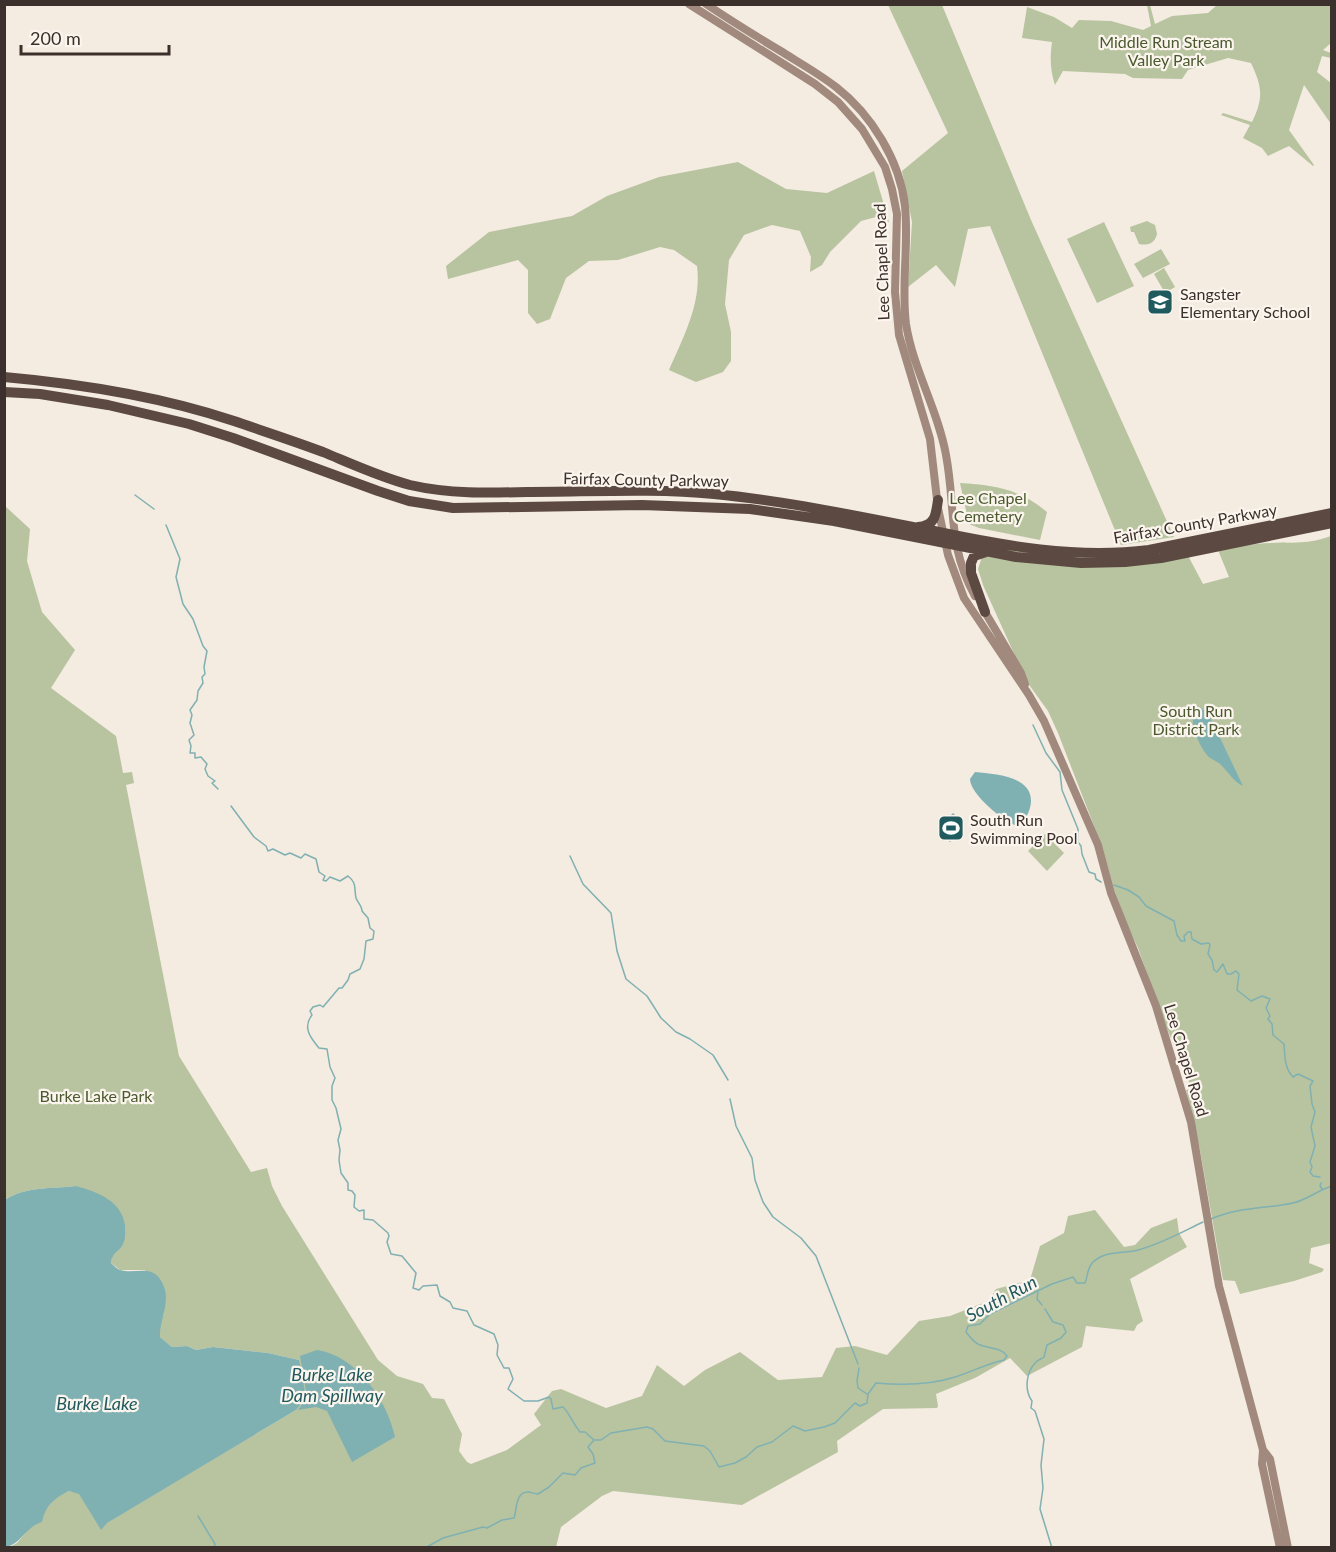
<svg xmlns="http://www.w3.org/2000/svg" width="1336" height="1552" font-family="Lato,sans-serif">
	<rect width="100%" height="100%" fill="#f4ebe1"/>
	<path fill="#b8c4a0" d="M 888,5 L 942,5 L 1031,220 L 1174,537 L 1121,545 L 990,226 L 968,229 L 955,287 L 936,265 L 908,287 L 912,222 L 902,171 L 948,133 Z
		M 1147,5 L 1150,5 L 1155,24 L 1172,16 L 1208,13 L 1217,5 L 1331,5 L 1331,43 L 1323,50 L 1331,53 L 1331,58 L 1322,56 L 1317,72 L 1331,83 L 1331,124 L 1304,85 L 1289,130 L 1314,165 L 1313,166 L 1289,146 L 1268,156 L 1262,148 L 1243,138 L 1250,125 L 1221,115 L 1223,113 L 1252,122 C 1264,98 1262,86 1251,63 L 1228,58 L 1188,70 L 1182,79 L 1133,78 L 1125,74 L 1063,71 L 1055,85 C 1050,70 1050,57 1052,42 L 1022,38 L 1027,7 L 1054,17 L 1072,28 L 1079,20 L 1111,21 L 1143,30 L 1151,26 Z
		M 738,162 L 786,189 L 827,193 L 874,171 L 889,222 L 876,217 L 861,221 L 830,252 L 822,265 L 810,272 L 811,257 L 800,231 L 772,225 L 744,235 L 729,260 L 725,304 L 731,332 L 731,361 L 723,372 L 696,382 L 669,370 C 683,338 702,303 697,266 L 674,250 L 660,247 L 618,260 L 589,261 L 566,278 L 550,319 L 537,324 L 528,313 L 528,270 L 518,260 L 448,279 L 446,266 L 489,232 L 572,216 L 607,196 L 659,177 Z
		M 1147,221 L 1155,225 L 1157,234 C 1155,243 1148,246 1139,244 L 1134,232 L 1131,232 L 1130,227 Z
		M 1104,222 L 1134,286 L 1097,303 L 1067,239 Z
		M 1161,249 L 1170,264 L 1143,278 L 1134,264 Z
		M 1164,268 L 1175,287 L 1165,293 L 1154,274 Z
		M 960,483 C 995,485 1019,489 1047,512 L 1040,540 L 979,528 L 969,524 Z
		M 5,506 L 30,529 L 27,561 L 42,612 L 75,650 L 51,688 L 116,736 L 123,773 L 132,772 L 134,783 L 126,785 L 179,1056 L 251,1172 L 267,1168 L 272,1186 L 282,1206 L 378,1360 L 397,1376 L 423,1384 L 432,1398 L 444,1399 L 462,1434 L 459,1451 L 467,1462 L 471,1464 L 507,1450 L 541,1425 L 534,1414 L 552,1391 L 561,1389 L 606,1408 L 642,1396 L 657,1365 L 684,1386 L 705,1370 L 740,1352 L 778,1380 L 822,1377 L 836,1348 L 855,1346 L 887,1355 L 919,1321 L 950,1316 L 983,1303 L 985,1308 L 996,1289 L 1030,1280 L 1040,1246 L 1064,1233 L 1068,1216 L 1095,1210 L 1124,1247 L 1135,1245 L 1151,1228 L 1177,1218 L 1179,1233 L 1187,1247 L 1130,1279 L 1143,1321 L 1137,1325 L 1134,1331 L 1086,1326 L 1082,1347 L 1027,1376 L 1010,1358 L 975,1378 L 936,1394 L 938,1406 L 937,1408 L 883,1409 L 837,1441 L 838,1452 L 742,1505 L 613,1491 L 602,1496 L 561,1527 L 556,1547 L 8,1548 L 17,1543 L 56,1497 L 69,1491 L 79,1493 L 101,1529 L 106,1523 L 296,1410 L 299,1360 L 268,1353 L 213,1347 L 196,1350 L 187,1346 L 172,1347 L 160,1337 L 159,1325 L 164,1313 L 145,1270 L 120,1270 L 111,1263 L 112,1254 L 123,1244 L 76,1186 C 51,1189 26,1186 5,1200 Z
		M 971,535 L 1053,550 L 1185,550 L 1203,584 L 1229,577 L 1218,550 C 1230,548 1243,545 1256,544 C 1282,541 1306,546 1331,536 L 1332,1243 L 1311,1248 L 1309,1263 L 1324,1269 L 1322,1272 L 1294,1281 L 1240,1294 L 1235,1281 L 1223,1280 L 1200,1150 L 1186,1090 L 1192,1089 L 1165,1024 L 1138,948 L 1127,925 L 1114,889 L 1103,849 L 1058,733 L 1048,711 L 1027,682 L 983,585 L 978,569 L 981,560 Z
		M 1045,834 L 1064,853 L 1047,871 L 1028,851 Z"/>
	<path fill="#7fb0b2" d="M 1200,707 L 1207,713 L 1212,721 L 1243,786 C 1234,782 1229,773 1222,766 C 1218,761 1211,760 1207,755 C 1199,746 1189,722 1194,711 Z
		M 975,772 C 995,774 1032,776 1031,802 C 1030,813 1025,820 1017,826 C 1003,821 970,794 970,779 Z
		M 953,813 L 960,820 L 955,825 L 961,831 L 950,842 L 947,839 L 951,834 L 941,825 Z
		M 76,1186 C 97,1192 121,1200 125,1225 C 125,1230 126,1239 123,1244 C 119,1253 113,1250 111,1263 C 113,1265 115,1267 118,1269 C 134,1277 156,1259 165,1290 C 169,1306 159,1322 160,1337 L 172,1347 L 187,1346 L 196,1350 L 213,1347 L 268,1353 L 299,1360 L 306,1397 L 296,1410 L 107,1523 L 101,1530 L 79,1494 L 69,1491 C 54,1498 45,1506 42,1522 C 25,1527 21,1545 5,1547 L 5,1200 C 26,1186 51,1189 76,1186 Z
		M 317,1350 C 357,1356 387,1400 395,1437 L 352,1462 L 327,1411 L 316,1407 L 298,1410 L 307,1397 L 300,1356 Z"/>
	<g fill="none" stroke-linecap="round" stroke-linejoin="round">
		<path stroke="#7fb0b2" stroke-width="1.5" d="M 135,495 L 154,509
			M 166,525 L 180,559 L 176,577 L 183,604 L 193,619 L 203,646 L 207,651 L 204,667 L 205,674 L 202,677 L 203,683 L 198,691 L 197,700 L 190,710 L 192,715 L 190,723 L 194,735 L 189,740 L 191,746 L 190,753 L 195,753 L 195,758 L 201,757 L 207,764 L 205,769 L 208,776 L 215,781 L 212,783 L 218,789
			M 1033,725 L 1046,753 L 1060,772 L 1062,790 L 1078,829 L 1078,842 L 1081,846 L 1082,854 L 1089,872 L 1095,874 L 1096,879 L 1101,882
			M 231,806 L 254,837 L 266,846 L 268,851 L 273,849 L 285,855 L 290,853 L 301,858 L 305,854 L 316,859 L 319,872 L 325,876 L 323,880 L 326,881 L 330,877 L 340,881 L 348,876 C 357,883 354,888 356,898 C 358,903 362,906 362,911 L 368,918 L 370,928 L 374,931 L 373,939 L 366,941 L 364,959 L 360,969 L 350,974 L 348,980 L 342,988 L 339,988 L 323,1007 L 320,1005 L 313,1007 L 310,1011 L 312,1015 C 302,1028 311,1038 319,1048 L 327,1049 L 330,1067 L 335,1078 L 332,1086 L 332,1100 L 336,1108 L 341,1129 L 338,1140 L 340,1150 L 339,1160 L 341,1173 L 348,1183 L 348,1190 L 352,1191 L 355,1195 L 354,1207 L 359,1211 L 364,1210 L 364,1219 L 373,1220 L 388,1233 L 389,1236 L 387,1242 L 391,1254 L 402,1256 L 416,1273 L 413,1288 L 419,1290 L 423,1286 L 437,1285 L 440,1296 L 450,1302 L 453,1308 L 467,1311 L 474,1325 L 494,1334 L 498,1345 L 497,1355 L 504,1368 L 509,1368 L 513,1379 L 508,1389 L 524,1401 L 538,1401 L 549,1397 L 551,1399 L 553,1409 L 563,1407 C 568,1411 574,1425 580,1432 L 585,1432 L 594,1440
			M 570,856 L 583,884 L 611,913 L 617,951 L 626,979 L 647,996 L 661,1018 L 676,1032 L 690,1039 L 713,1055 L 728,1080
			M 1114,885 L 1128,890 L 1139,897 L 1146,906 L 1174,921 L 1177,935 L 1181,941 L 1185,941 L 1184,936 L 1188,932 L 1191,932 L 1192,939 L 1201,944 L 1209,943 L 1210,945 L 1208,954 L 1212,960 L 1214,970 L 1217,972 L 1223,964 L 1227,974 L 1231,974 L 1236,971 L 1239,974 L 1237,990 L 1251,1001 L 1262,996 L 1270,999 L 1266,1008 L 1270,1016 L 1268,1019 L 1272,1024 L 1273,1035 L 1284,1044 C 1285,1055 1284,1068 1293,1077 L 1298,1074 L 1313,1081 L 1310,1086 L 1312,1104 L 1315,1112 L 1311,1127 L 1315,1146 L 1310,1162 L 1312,1167 L 1310,1172 L 1313,1176 L 1320,1177
			M 730,1099 L 736,1126 L 752,1158 L 755,1180 L 763,1202 L 773,1217 L 801,1238 L 816,1256 L 858,1364
			M 1321,1183 L 1320,1186 L 1322,1189
			M 1211,1219 C 1238,1207 1264,1209 1293,1203 C 1307,1200 1318,1190 1332,1186
			M 1038,1292 L 1037,1299 L 1042,1305
			M 1045,1309 L 1053,1322 L 1063,1325 L 1066,1332 L 1061,1338 L 1047,1345 L 1044,1357 C 1041,1359 1038,1360 1036,1362 C 1026,1372 1024,1390 1032,1401 L 1031,1408 L 1035,1411 L 1044,1439 L 1041,1465 L 1043,1488 L 1040,1509 L 1052,1548
			M 859,1368 L 857,1381 L 858,1388 L 867,1394
			M 198,1516 L 215,1544 L 214,1548
			M 425,1548 L 443,1538 L 483,1527 L 487,1528 L 502,1520 L 514,1518 C 517,1510 515,1492 528,1492 C 531,1492 534,1494 538,1494 L 549,1487 L 563,1473 L 575,1475 L 581,1468 L 595,1463 L 593,1454 L 588,1447 L 594,1440 L 601,1440 L 611,1433 L 647,1427 L 653,1429 L 665,1441 L 704,1446 L 710,1451 L 719,1467 L 735,1463 L 746,1457 L 757,1447 L 772,1442 L 793,1426 L 805,1431 L 824,1427 L 835,1423 L 855,1403 L 860,1406 L 867,1403 L 868,1394 L 876,1383 C 900,1385 931,1385 955,1377 C 971,1372 986,1364 1004,1360 L 1007,1356 C 1001,1347 990,1349 980,1345 C 974,1343 970,1337 966,1332 L 968,1326 L 980,1324 L 990,1314 L 1052,1284 L 1073,1277 L 1077,1283 L 1085,1283 C 1088,1276 1087,1268 1093,1262 C 1106,1250 1123,1254 1138,1250 C 1161,1244 1182,1232 1203,1222"/>
		<path stroke="#a18a7d" stroke-width="8" d="M 689,4 L 815,84 L 838,102 L 862,129 L 885,167 L 892,189 L 897,214 L 895,292 L 899,335 L 930,439 L 938,508 L 948,555 L 964,598 L 1029,695 L 1044,721 L 1098,845 L 1111,893 L 1156,1006 L 1191,1122 L 1219,1286 L 1263,1450 L 1262,1464 L 1280,1548
			M 706,4 C 730,20 754,35 779,50 C 798,62 818,73 836,87 C 872,115 900,161 905,206 C 909,246 901,285 906,324 C 913,369 938,410 946,455 C 956,508 947,545 975,596
			M 982,607 L 1021,673 L 1025,684
			M 1263,1450 L 1270,1459 L 1288,1548"/>
		<path stroke="#5c4a42" stroke-width="10" d="M 4,377 C 83,384 159,396 234,421 C 263,431 294,441 323,452 C 352,464 380,477 410,485 C 449,494 488,493 527,492 C 589,492 652,488 714,494 C 788,501 861,517 934,531 C 1005,546 1075,559 1149,550 L 1332,513
			M 4,392 L 40,394 L 108,405 L 189,424 L 233,438 L 378,491 L 409,501 L 453,508 L 642,505 L 750,509 L 834,521 L 1016,557 L 1081,563 L 1125,562 L 1161,558 L 1332,523
			M 918,527 C 935,526 936,515 938,500
			M 985,612 L 971,573 L 971,563 L 974,556 L 986,552"/>
	</g>
	<defs>
		<symbol id="school-square" viewBox="-11 -11 22 22"><rect x="-9" y="-9" width="18" height="18" rx="4" fill="#1f5a5e" stroke="#fbf5ee"/><path d="M0-5L7-2L0 1L-7-2ZM-4 1L0 2.5L4 1V4Q0 6-4 4Z" fill="#fff"/></symbol>
		<symbol id="stadium-square" viewBox="-11 -11 22 22"><rect x="-9" y="-9" width="18" height="18" rx="4" fill="#1f5a5e" stroke="#fbf5ee"/><path d="M0-5a6.5 5 0 1 0 0 10a6.5 5 0 1 0 0-10ZM-3.5-1.8h7v3.6h-7Z" fill="#fff"/></symbol>
	</defs>
	<g fill-rule="evenodd">
		<use href="#school-square" x="1145" y="287" width="30" height="30"/>
		<use href="#stadium-square" x="936" y="813" width="30" height="30"/>
	</g>
	<g text-anchor="middle" dominant-baseline="central" stroke-width="4.5" stroke-linejoin="round" paint-order="stroke">
		<g font-size="16" fill="#4a5a2e" stroke="#fbf5ee">
			<text x="1166" y="41">Middle Run Stream<tspan x="1166" dy="18">Valley Park</tspan></text>
			<text x="988" y="497">Lee Chapel<tspan x="988" dy="18">Cemetery</tspan></text>
			<text x="1196" y="710">South Run<tspan x="1196" dy="18">District Park</tspan></text>
			<text x="96" y="1095">Burke Lake Park</text>
		</g>
		<g font-size="16" fill="#3b302b" stroke="#fbf5ee">
			<text transform="translate(881 262) rotate(-92)">Lee Chapel Road</text>
			<text transform="translate(646 479) rotate(1)">Fairfax County Parkway</text>
			<text transform="translate(1195 523) rotate(-10)">Fairfax County Parkway</text>
			<text transform="translate(1187 1060) rotate(73)">Lee Chapel Road</text>
		</g>
		<g font-size="16" fill="#3b302b" stroke="#fbf5ee" text-anchor="start">
			<text x="1180" y="293">Sangster<tspan x="1180" dy="18">Elementary School</tspan></text>
			<text x="970" y="819">South Run<tspan x="970" dy="18">Swimming Pool</tspan></text>
		</g>
		<g font-size="18" font-style="italic" fill="#1f5a5e" stroke="#fbf5ee">
			<text transform="translate(1001 1298) rotate(-28)">South Run</text>
			<text x="332" y="1374">Burke Lake<tspan x="332" dy="21">Dam Spillway</tspan></text>
			<text x="97" y="1403">Burke Lake</text>
		</g>
	</g>
	<rect width="1336" height="1552" fill="none" stroke="#3b302b" stroke-width="12"/>
	<path d="M21 45v9h148v-9" fill="none" stroke="#3b302b" stroke-width="3"/>
	<text x="30" y="45" font-size="18" fill="#3b302b" stroke="#fbf5ee" stroke-width="4.5" paint-order="stroke">200 m</text>
</svg>
